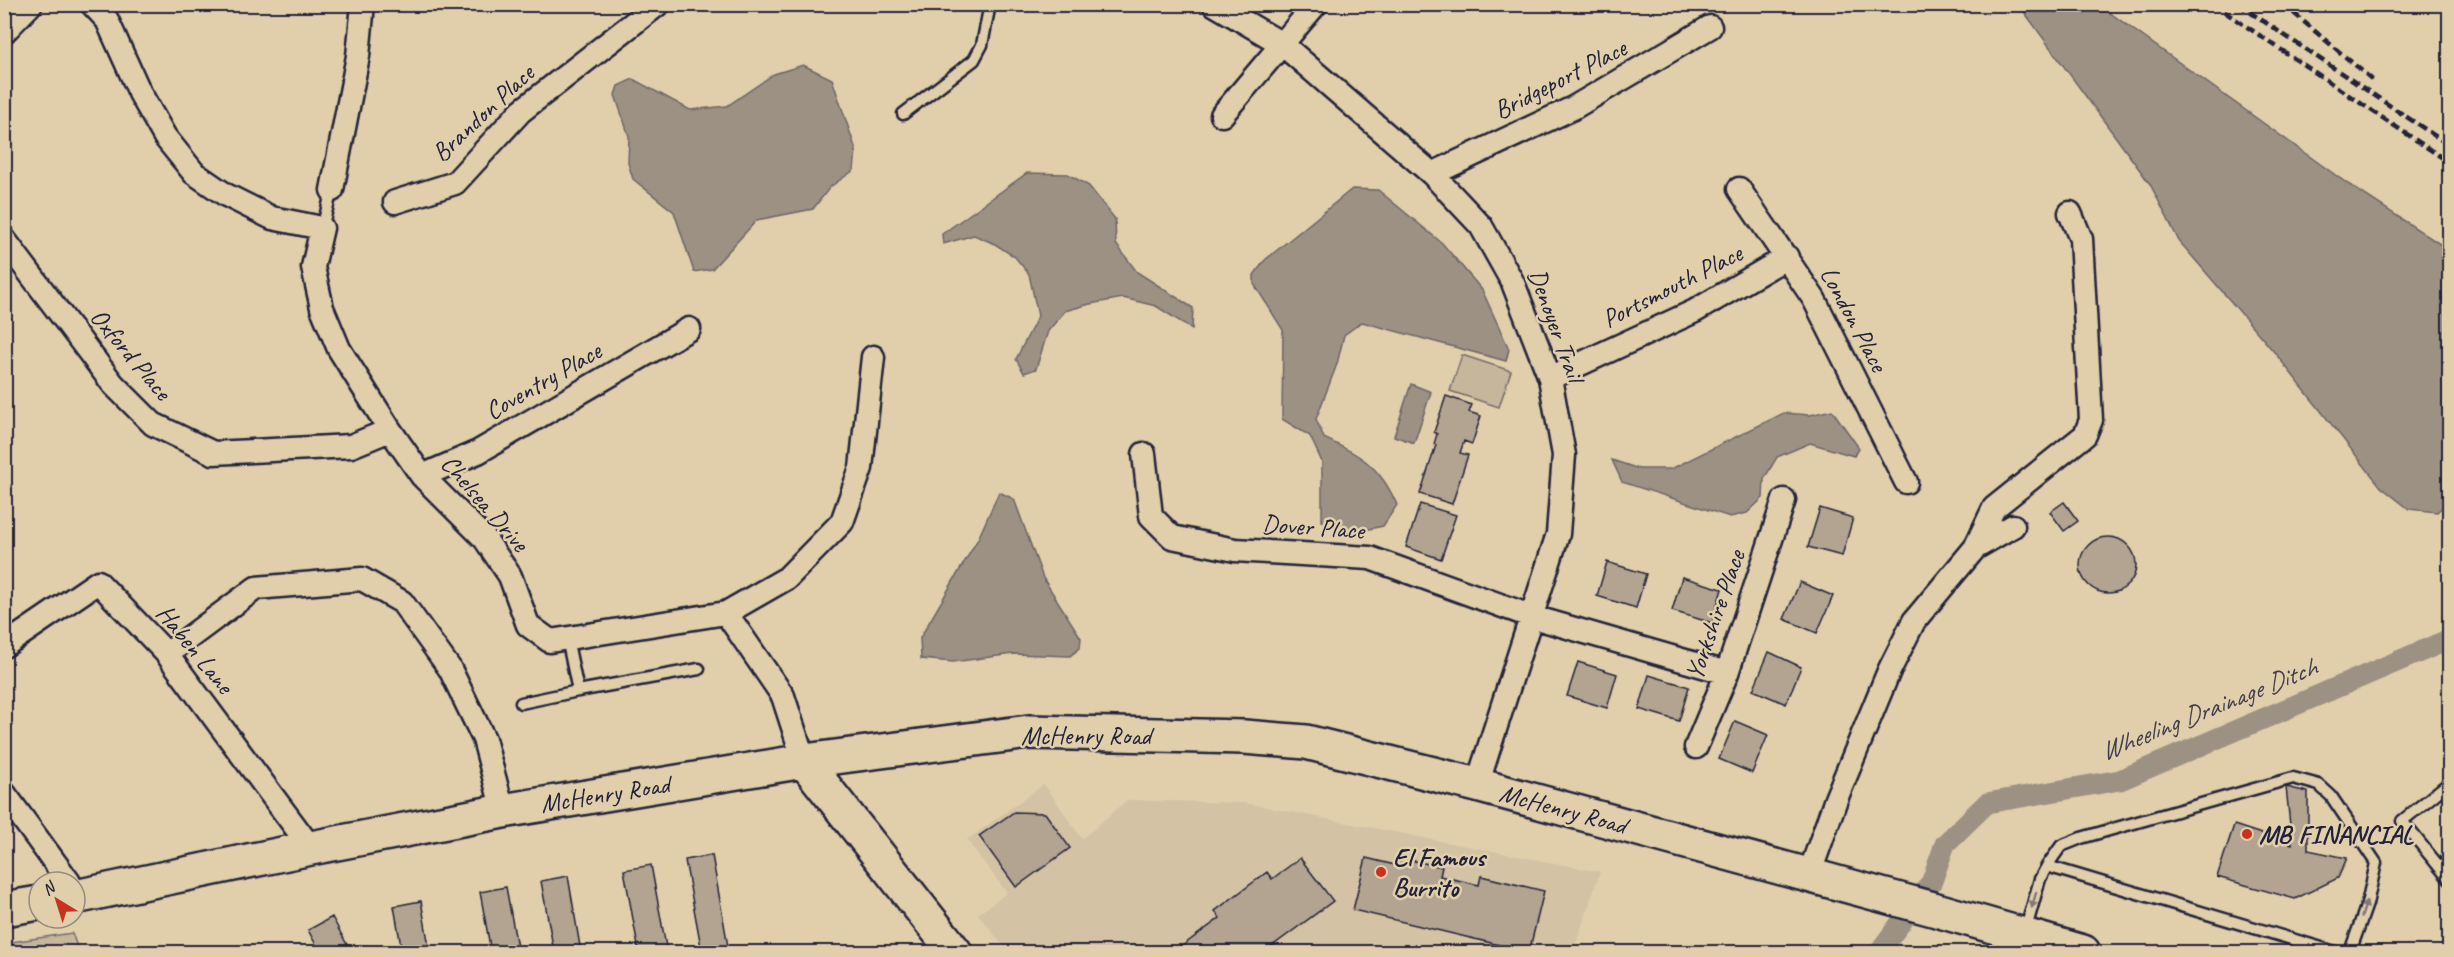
<svg xmlns="http://www.w3.org/2000/svg" width="2454" height="957" font-family="Caveat,sans-serif">
	<rect width="100%" height="100%" fill="#e1cfac"/>
	<filter id="ink" filterUnits="userSpaceOnUse"><feTurbulence type="fractalNoise" baseFrequency=".0167" numOctaves="2"/><feDisplacementMap in="SourceGraphic" scale="12" xChannelSelector="R" yChannelSelector="G"/><feConvolveMatrix kernelMatrix="1 2 1 2 8 2 1 2 1" color-interpolation-filters="sRGB"/></filter>
	<g filter="url(#ink)">
		<path fill="#d3c2a4" d="M 1044,784 L 1082,839 L 1127,800 L 1245,803 L 1600,872 L 1573,952 L 1008,952 L 978,914 L 1007,893 L 967,840 Z"/>
		<path fill="#c5b69c" stroke="#746c6c" stroke-width="1.5" d="M 1462,355 L 1511,371 L 1499,407 L 1450,391 Z
			M 72,933 L 79,952 L 5,952 L 5,943 Z"/>
		<path fill="#9d9184" stroke="#6c6567" stroke-width="1.5" d="M 2019,5 L 2099,5 L 2348,184 L 2449,250 L 2449,501 L 2437,512 L 2409,509 L 2381,487 L 2275,353 L 2179,241 L 2150,184 Z
			M 803,65 L 832,79 L 856,150 L 854,170 L 830,187 L 813,209 L 757,220 L 712,269 L 694,272 L 674,212 L 633,179 L 628,163 L 629,136 L 615,95 L 618,86 L 633,79 L 690,110 L 727,106 L 774,74 Z
			M 1027,173 L 1068,174 L 1089,186 L 1115,219 L 1116,244 L 1137,272 L 1193,308 L 1192,329 L 1156,306 L 1123,298 L 1090,304 L 1065,311 L 1048,331 L 1036,369 L 1024,373 L 1016,359 L 1038,316 L 1029,274 L 1015,257 L 995,244 L 974,235 L 943,244 L 942,234 Z
			M 1352,189 L 1378,190 L 1442,243 L 1482,290 L 1509,349 L 1506,361 L 1362,322 L 1344,335 L 1337,364 L 1316,419 L 1324,438 C 1361,456 1380,465 1397,505 L 1383,526 L 1350,533 L 1322,521 L 1322,462 L 1310,436 L 1282,419 L 1283,330 L 1254,284 L 1254,275 L 1265,260 Z
			M 1411,384 L 1431,392 L 1414,443 L 1394,436 Z
			M 1832,410 L 1859,448 L 1854,456 L 1810,443 L 1777,457 L 1764,479 L 1763,498 L 1747,513 L 1730,517 L 1622,482 L 1612,460 L 1639,469 L 1671,469 L 1784,413 L 1810,415 Z
			M 999,492 L 1014,499 L 1043,578 L 1081,638 L 1080,648 L 1070,656 L 1013,654 L 953,662 L 921,659 L 920,638 L 978,539 Z"/>
		<g fill="none" stroke-linecap="round" stroke-linejoin="round">
			<path stroke="#9d9184" stroke-width="21" d="M 1879,952 L 1932,881 L 1945,844 L 1987,803 L 2120,780 L 2450,639"/>
		</g>
		<path fill="#b2a490" stroke="#22223b" stroke-width="1.5" d="M 1446,396 L 1472,405 L 1469,412 L 1481,416 L 1472,444 L 1464,441 L 1460,453 L 1468,455 L 1452,504 L 1420,494 L 1436,445 L 1434,444 L 1437,434 L 1434,432 Z
			M 2064,502 L 2078,521 L 2064,531 L 2050,512 Z
			M 1420,504 L 1456,515 L 1441,559 L 1406,547 Z
			M 1820,508 L 1853,518 L 1842,556 L 1808,547 Z
			M2080 565a28 28 0 1 1 56 0a28 28 0 1 1-56 0Z
			M 1607,562 L 1646,574 L 1636,608 L 1597,596 Z
			M 1682,577 L 1722,589 L 1712,623 L 1672,611 Z
			M 1800,582 L 1833,596 L 1817,633 L 1784,619 Z
			M 1769,652 L 1801,667 L 1786,704 L 1753,690 Z
			M 1578,662 L 1617,674 L 1607,708 L 1567,696 Z
			M 1649,675 L 1689,687 L 1679,721 L 1639,709 Z
			M 1735,721 L 1768,735 L 1752,773 L 1719,759 Z
			M 2286,787 L 2308,792 L 2308,850 L 2347,858 L 2338,878 L 2295,899 L 2217,877 L 2234,825 L 2292,844 Z
			M 1014,812 L 1045,813 L 1070,848 L 1016,887 L 979,836 Z
			M 712,855 L 729,952 L 702,952 L 685,860 Z
			M 1300,858 L 1333,901 L 1264,952 L 1174,952 L 1220,918 L 1215,911 L 1267,872 L 1272,879 Z
			M 1366,858 L 1399,866 L 1401,858 L 1442,867 L 1440,876 L 1479,885 L 1481,876 L 1544,891 L 1529,952 L 1353,910 Z
			M 651,865 L 667,952 L 639,952 L 624,870 Z
			M 568,876 L 581,952 L 554,952 L 541,881 Z
			M 506,887 L 518,952 L 491,952 L 480,892 Z
			M 421,901 L 430,952 L 402,952 L 394,906 Z
			M 332,917 L 351,952 L 320,952 L 308,930 Z"/>
		<g fill="none" stroke-linecap="round" stroke-linejoin="round">
			<defs>
				<path id="lane" d="M 903,114 L 974,60 L 982,45 L 990,4
					M 322,228 L 332,190
					M 578,691 L 699,669
					M 521,703 L 578,691 L 567,638
					M 2450,782 L 2402,821 L 2450,880
					M 2047,866 L 2335,952
					M 2025,932 L 2040,879 L 2047,866 L 2061,846 L 2081,838 L 2293,778 L 2319,785 L 2331,796 L 2376,863 L 2367,904 L 2351,949 L 2347,952"/>
				<path id="street" d="M 92,4 L 107,20 L 140,93 L 165,137 L 194,173 L 226,195 L 272,218 L 322,228 L 313,267 L 322,308 L 339,349 L 390,430 L 422,476 L 485,539 L 510,576 L 528,625 L 550,641 L 726,613 L 787,578 L 842,522 L 861,468 L 873,357
					M 1214,4 L 1282,44 L 1432,174 L 1481,226 L 1513,283 L 1550,378 L 1564,455 L 1558,534 L 1477,785
					M 4,32 L 31,4
					M 1222,115 L 1316,4
					M 1432,174 L 1573,108 L 1710,27
					M 1739,189 L 1814,299 L 1906,482
					M 332,190 L 358,56 L 363,4
					M 395,202 L 455,183 L 521,111 L 658,4
					M 4,239 L 113,384 L 153,424 L 213,453 L 351,446 L 390,430
					M 1550,378 L 1695,311 L 1787,257
					M 1144,454 L 1151,516 L 1172,537 L 1235,550 L 1370,558 L 1533,617 L 1727,673
					M 422,476 L 478,452 L 689,329
					M 1975,548 L 2013,526
					M 726,613 L 783,696 L 804,761
					M 4,646 L 98,582 L 167,654 L 311,848
					M 167,654 L 256,588 L 362,579 L 402,602 L 450,669 L 484,739 L 503,811
					M 1696,747 L 1727,673 L 1784,500
					M 4,793 L 69,882
					M 1809,875 L 1836,799 L 1889,671 L 1914,621 L 1975,548 L 1994,508 L 2085,435 L 2091,420 L 2081,239 L 2070,213"/>
				<path id="primary" d="M 804,761 L 955,952
					M 75,897 L 311,848 L 503,811 L 804,761 L 1029,732 L 1244,737 L 1306,742 L 1477,785 L 1933,909 L 2083,952
					M 4,909 L 39,903"/>
			</defs>
			<use href="#lane" stroke="#22223b" stroke-width="15"/>
			<use href="#street" stroke="#22223b" stroke-width="27"/>
			<use href="#primary" stroke="#22223b" stroke-width="38"/>
			<use href="#lane" stroke="#e1cfac" stroke-width="10"/>
			<use href="#street" stroke="#e1cfac" stroke-width="22"/>
			<use href="#primary" stroke="#e1cfac" stroke-width="33"/>
			<path stroke="#22223b" stroke-width="4.5" stroke-dasharray="9 4.5" stroke-linecap="butt" d="M 2213,4 L 2450,163
				M 2238,4 L 2450,146
				M 2283,4 L 2375,82"/>
		</g>
		<defs><path id="oneway-solid" d="M-6-.8H1V-3.2L6.5 0L1 3.2V.8H-6Z" transform="scale(1.5)"/></defs>
		<g fill="#827874">
			<use href="#oneway-solid" transform="translate(2034 900) rotate(106)"/>
			<use href="#oneway-solid" transform="translate(2364 909) rotate(-72)"/>
		</g>
	</g>
	<g fill="#c8321e" stroke="#e1cfac" stroke-width="2">
		<circle cx="2247" cy="834" r="6"/>
		<circle cx="1381" cy="872" r="6"/>
	</g>
	<g text-anchor="middle" dominant-baseline="central" stroke-width="5" stroke-linejoin="round" paint-order="stroke">
		<g font-size="26" fill="#22223b" stroke="#e1cfac">
			<text transform="translate(1560 79) rotate(-27)">Bridgeport Place</text>
			<text transform="translate(483 113) rotate(-43)">Brandon Place</text>
			<text transform="translate(1672 286) rotate(-27)">Portsmouth Place</text>
			<text transform="translate(1854 319) rotate(62)">London Place</text>
			<text transform="translate(1556 325) rotate(70)">Denoyer Trail</text>
			<text transform="translate(131 354) rotate(50)">Oxford Place</text>
			<text transform="translate(543 381) rotate(-30)">Coventry Place</text>
			<text transform="translate(485 503) rotate(49)">Chelsea Drive</text>
			<text transform="translate(1313 527) rotate(4)">Dover Place</text>
			<text transform="translate(1715 615) rotate(-71)">Yorkshire Place</text>
			<text transform="translate(195 649) rotate(51)">Haben Lane</text>
			<text x="1086" y="735">McHenry Road</text>
			<text transform="translate(605 794) rotate(-9)">McHenry Road</text>
			<text transform="translate(1563 809) rotate(15)">McHenry Road</text>
		</g>
		<g font-size="26" font-weight="bold" fill="#22223b" stroke="#e1cfac" text-anchor="start">
			<text x="2259" y="834">MB FINANCIAL</text>
			<text x="1393" y="857">El Famous<tspan x="1393" dy="30">Burrito</tspan></text>
		</g>
		<g font-size="27" font-style="italic" fill="#413e4d" stroke="#e1cfac">
			<text transform="translate(2208 709) rotate(-22)">Wheeling Drainage Ditch</text>
		</g>
	</g>
	<rect width="2454" height="957" fill="none" stroke="#e1cfac" stroke-width="24"/>
	<rect x="12" y="12" width="2430" height="933" fill="none" stroke="#22223b" stroke-width="2" filter="url(#ink)"/>
	<g transform="translate(57 900) rotate(322)"><circle r="28" fill="#e1cfac" stroke="#958a7f" stroke-width="1.5"/>
	<path d="M0-4.5L10 22L0 15L-10 22Z" fill="#c8321e"/>
	<text y="-9" font-size="16" font-weight="bold" text-anchor="middle" fill="#22223b">N</text>
	</g>
</svg>
